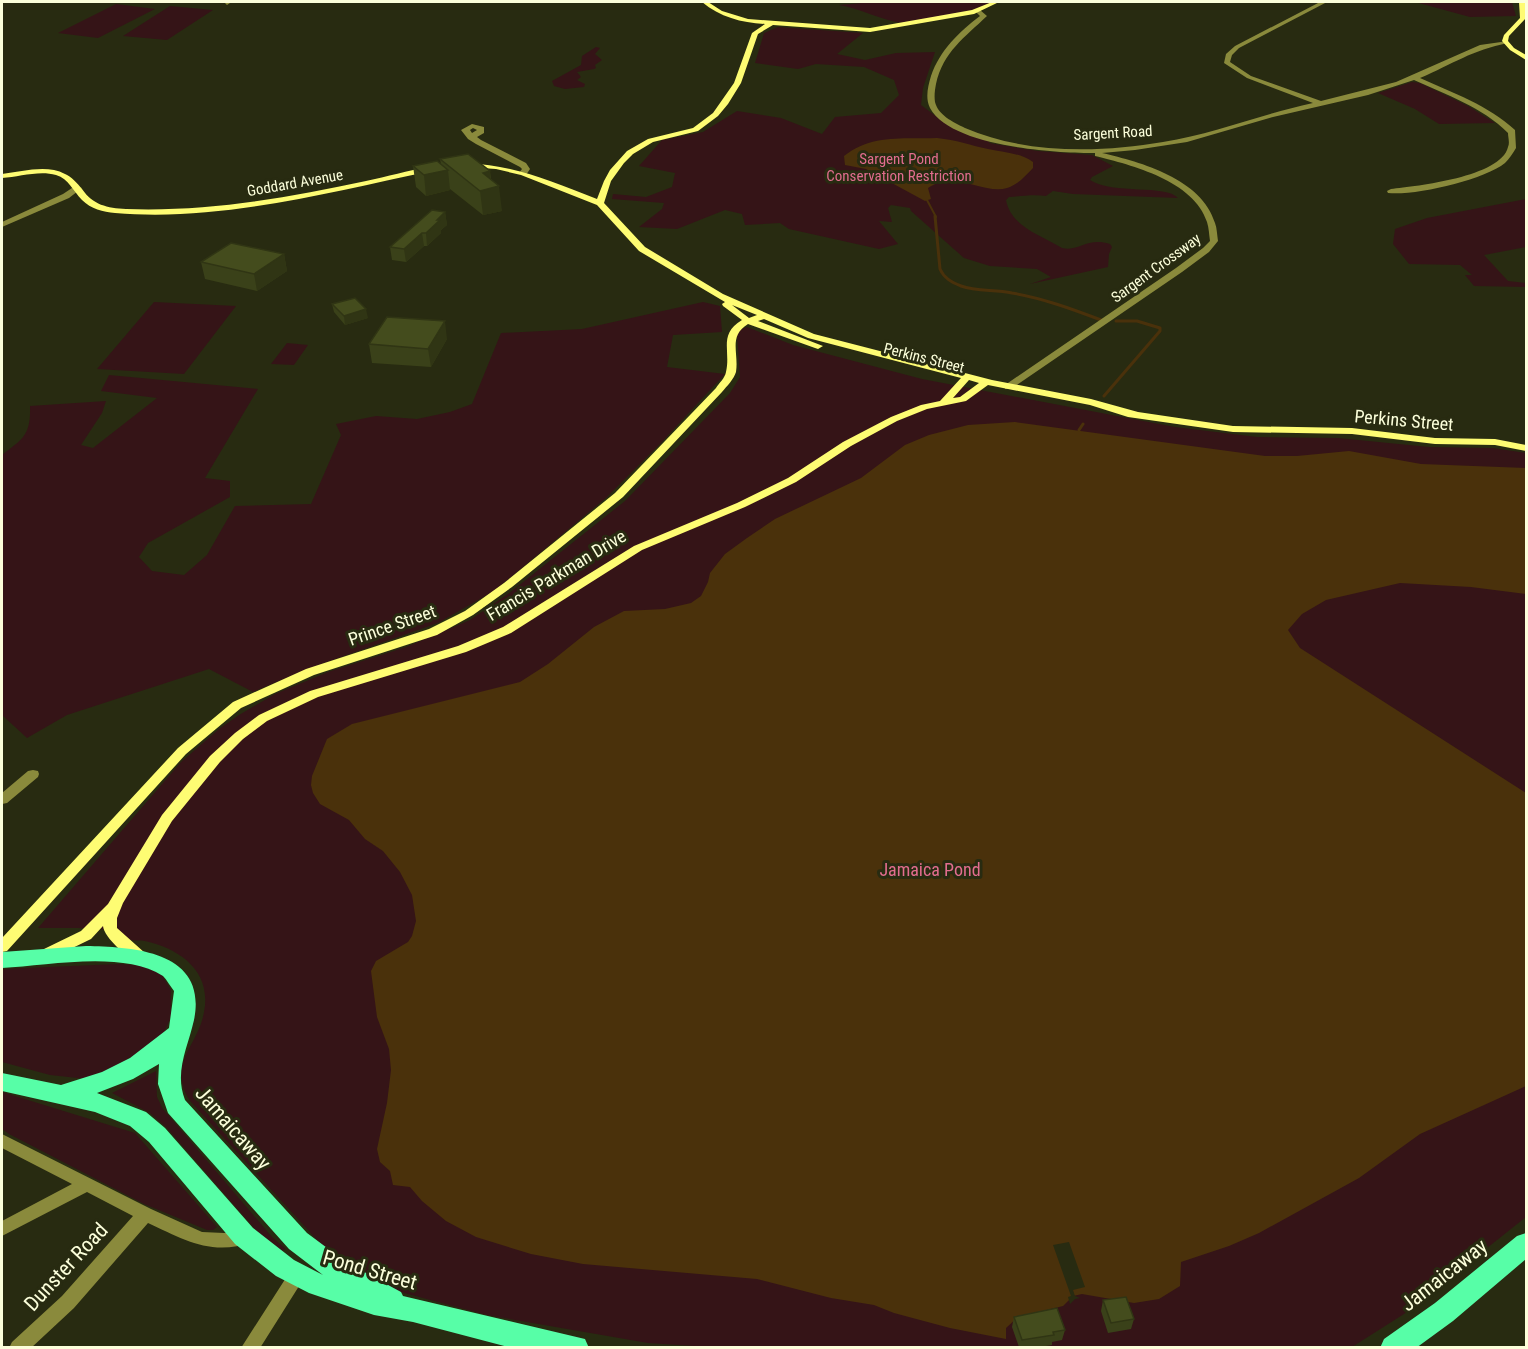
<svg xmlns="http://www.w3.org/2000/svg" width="1528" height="1349" font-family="'Roboto Condensed',sans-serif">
	<rect width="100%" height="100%" fill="#282b11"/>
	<path fill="#351417" d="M 873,2 L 993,2 C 982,10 916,25 902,23 C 884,21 859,8 839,5 Z
		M 1415,2 L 1512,2 L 1516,16 L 1470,17 Z
		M 116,4 L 155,9 L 98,38 L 58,33 Z
		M 170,6 L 213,10 L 167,40 L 123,36 Z
		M 778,27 L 863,33 L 837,54 L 865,60 L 896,53 L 935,52 L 923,88 L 921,105 L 941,120 L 961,132 L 990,141 L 989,143 L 1038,151 L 1092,155 L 1113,166 L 1092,177 L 1090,180 C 1113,195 1166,184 1178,198 L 1073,194 L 1053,191 L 1046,196 C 1034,194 1022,196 1009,197 L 1006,200 C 1011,227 1041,235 1062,248 C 1080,252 1086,237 1110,244 L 1112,247 L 1109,254 L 1108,267 L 1030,284 L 1051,277 L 1037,269 L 990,266 L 964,258 L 911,211 L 910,208 L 891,205 L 888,208 L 892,222 L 879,221 L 898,244 L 879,249 L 789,229 L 780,223 L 745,225 L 742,214 L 725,210 L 677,229 L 639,227 L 662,209 L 664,203 L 612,199 L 613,194 L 646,197 L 672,187 L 675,173 L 639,166 L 662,140 L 703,132 L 737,111 L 781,118 L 822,134 L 835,117 L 881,113 L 899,95 L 894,80 L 864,67 L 816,64 L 798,69 L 755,63 L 764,33 Z
		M 596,47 L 600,48 L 595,54 L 602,60 L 595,65 L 596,68 L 594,69 L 577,72 L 581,77 L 577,80 L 585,84 L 584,87 L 565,89 L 554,86 L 552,81 L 581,65 L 582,56 Z
		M 1412,82 L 1420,83 L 1468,106 L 1495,123 L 1439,124 L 1415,109 L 1378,93 Z
		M 1526,199 L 1526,247 L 1484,255 L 1508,281 L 1526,283 L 1526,287 L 1474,286 L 1465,275 L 1472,275 L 1460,265 L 1409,264 L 1393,244 L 1395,229 L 1427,218 Z
		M 154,302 L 236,306 L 184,374 L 97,369 Z
		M 703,302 L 720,306 L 722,332 L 673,335 L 667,367 L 725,374 L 661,443 L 606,498 L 494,591 L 438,623 L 310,668 L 253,692 L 209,669 L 67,715 L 27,738 L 2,715 L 2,455 C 23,439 31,435 30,406 L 106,401 L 102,413 L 81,445 L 93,448 L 157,398 L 101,391 L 109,375 L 258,389 L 205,478 L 230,481 L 230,497 L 148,543 L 139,557 L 152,571 L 184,575 L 207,555 L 235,506 L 311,504 L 341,435 L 336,424 L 376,416 L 417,419 L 450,412 L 472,404 L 501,333 L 582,329 Z
		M 747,327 L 793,345 L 922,379 L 1175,427 L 1257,437 L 1338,438 L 1429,447 L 1493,448 L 1526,453 L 1526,1217 L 1404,1314 L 1352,1347 L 710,1347 L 648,1343 L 487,1315 L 404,1293 L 369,1280 L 328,1252 L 190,1101 C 166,1063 198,1047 204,1012 C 212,972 181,949 145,941 C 140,940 135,941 131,940 C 125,938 122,932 115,931 C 90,927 64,928 38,928 L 181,762 L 219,729 L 239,715 L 275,694 L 328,672 L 406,647 L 470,620 L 508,594 L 625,501 L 730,393 L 740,377 L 737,335 L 741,329 Z
		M 287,343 L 308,345 L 294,365 L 271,364 Z
		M 118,964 L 139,965 L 160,972 L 171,990 L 171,1017 L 162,1037 L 147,1053 L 87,1079 L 50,1075 L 2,1062 L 2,969 Z
		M 156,1071 L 157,1097 L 163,1109 L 272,1237 L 286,1249 L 282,1251 L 262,1237 L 166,1127 L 150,1113 L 112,1093 Z
		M 2,1092 L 135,1133 L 217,1227 L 213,1230 L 207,1230 L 144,1204 L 9,1134 L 2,1129 Z"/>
	<path fill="#4a310b" d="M 937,138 C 957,140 969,145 988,149 C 1004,153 1019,152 1033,162 L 1033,168 C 1026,175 1018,185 1007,188 C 984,195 955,169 928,188 L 931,199 L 925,201 L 866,169 L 845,165 L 844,156 C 871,134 904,139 937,138 Z
		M 1015,422 L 1265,456 L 1297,456 L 1349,451 L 1421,464 L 1526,468 L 1526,594 L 1471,587 L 1400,583 L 1326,600 L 1302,614 L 1288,630 L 1300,648 L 1526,793 L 1526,1086 L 1420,1134 L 1359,1178 L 1259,1233 L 1229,1246 L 1181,1262 L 1180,1286 L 1159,1299 L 1134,1303 L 1082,1294 L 1073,1296 L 1063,1306 L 1018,1317 L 1006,1328 L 1006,1339 L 950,1328 L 894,1313 L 874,1305 L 831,1298 L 757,1279 L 583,1264 L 531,1254 L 476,1237 L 446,1221 L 422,1201 L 410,1187 L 393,1185 L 390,1171 L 380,1162 L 377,1149 L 387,1103 L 391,1070 L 389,1049 L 377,1017 L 371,971 L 376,961 L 408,942 L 412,936 L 416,921 L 412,895 L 400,872 L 383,851 L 365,839 L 349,820 L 320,804 L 313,793 L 311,785 L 312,776 L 327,739 L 352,724 L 520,682 L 548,664 L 594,627 L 624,611 L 665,609 L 691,603 L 701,596 L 708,582 L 710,573 L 725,554 L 747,538 L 775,519 L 861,478 L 905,445 L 929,435 L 968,425 Z"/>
	<path fill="#282b11" d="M 1069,1242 L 1085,1287 L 1073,1290 L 1075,1296 L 1080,1298 L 1075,1299 L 1070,1304 L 1068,1297 L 1071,1296 L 1053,1245 Z"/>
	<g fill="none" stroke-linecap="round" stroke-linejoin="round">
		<path stroke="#4a310b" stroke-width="2" d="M 927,200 L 936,217"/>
		<path stroke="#4a310b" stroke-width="3" d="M 935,216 L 940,269 C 944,278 951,282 961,286 C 977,292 995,289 1012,293 C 1042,298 1072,309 1101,320
			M 1104,396 L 1160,331 L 1160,328 L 1137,321 L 1116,321
			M 1079,430 L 1083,424"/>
		<path fill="#8a8a3c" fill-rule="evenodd" d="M 224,2 L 230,2 L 230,3 L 227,5 Z
			M 1320,2 L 1327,2 L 1239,48 L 1232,55 L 1230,62 L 1251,76 L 1321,101 L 1396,82 L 1480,45 L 1508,41 L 1508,43 C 1472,50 1453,64 1420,78 C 1453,93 1488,105 1515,130 L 1516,148 C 1513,153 1509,159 1505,163 C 1484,180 1415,196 1388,193 L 1387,191 L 1391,189 C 1417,186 1501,177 1508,147 C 1510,143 1508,137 1508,133 C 1482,107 1447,95 1414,80 L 1368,95 L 1273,117 L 1187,142 L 1135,150 L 1102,153 C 1141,162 1202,179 1215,223 C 1217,228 1217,235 1218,241 L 1209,252 L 1182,272 L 1011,389 L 1005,389 L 1005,385 L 1176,268 L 1203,248 L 1210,241 C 1209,235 1209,228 1207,222 C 1194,181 1132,165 1095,156 L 1095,153 C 1056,153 951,147 930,108 C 925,98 928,86 931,76 C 940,50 959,32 980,16 L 975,11 L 976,10 L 980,10 L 987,16 C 965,37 943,52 936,84 C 935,90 934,95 935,102 C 938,115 953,122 965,128 C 1025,154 1099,153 1163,142 C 1214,134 1262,114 1313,103 L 1247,78 L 1224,63 L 1226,54 L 1235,46 Z
			M 472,124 L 484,127 L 484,133 L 477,137 L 481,140 L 526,163 L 530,169 L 526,175 L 519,173 L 522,169 L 520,167 L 476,144 L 468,139 L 461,130 ZM 473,128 L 477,130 L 472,133 L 470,130 Z
			M 75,186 L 82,188 L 69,198 L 2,227 L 2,222 L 63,194 Z
			M 33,770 L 38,771 L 39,774 L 38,777 L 7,803 L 2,804 L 2,793 L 28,771 Z
			M 2,1134 L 151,1209 L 202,1232 L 224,1233 L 246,1230 L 252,1232 L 254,1237 L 252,1242 C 212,1257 183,1239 148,1223 L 74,1308 L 31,1348 L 9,1348 L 12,1342 L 62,1296 L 133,1216 L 87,1192 L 2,1236 L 2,1221 L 72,1184 L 2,1148 Z
			M 297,1267 L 303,1270 L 306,1275 L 260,1348 L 241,1348 L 291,1270 Z"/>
		<path fill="#fefc73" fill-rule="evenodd" d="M 702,2 L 708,2 L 722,11 L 748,19 L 870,28 L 972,10 L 992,2 L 999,2 L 974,14 L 870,32 L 773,25 L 758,34 L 741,83 L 728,104 L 718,116 L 698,131 L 653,142 L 633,154 L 624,163 L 611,181 L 604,203 L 645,247 L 723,294 L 814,334 L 992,380 L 1091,399 L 1138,412 L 1233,426 L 1352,428 L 1435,438 L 1495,439 L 1526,445 L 1526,451 L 1495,445 L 1435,444 L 1352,434 L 1233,432 L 1128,417 L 1090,405 L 988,385 L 966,401 L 927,409 L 897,421 L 851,446 L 796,482 L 745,507 L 642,550 L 511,633 L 466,652 L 318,697 L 267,721 L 243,739 L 220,762 L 172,821 L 123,903 L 117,918 L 117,928 L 145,953 L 147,957 L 145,961 C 133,965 104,938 103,926 L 91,939 L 54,957 L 49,958 L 44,957 L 42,953 L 44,949 L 81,931 L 108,904 L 162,815 L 210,756 L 235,733 L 259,715 L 310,691 L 458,646 L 503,627 L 634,546 L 737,503 L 788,478 L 843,442 L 891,417 L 921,405 L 940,401 L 961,378 L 808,338 L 764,319 L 758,321 L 823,346 L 818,349 L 815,348 L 748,324 C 728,336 739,353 736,372 C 734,379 727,386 722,392 L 623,497 L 512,587 L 473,615 L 437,635 L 314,675 L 241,708 L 186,754 L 7,951 L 2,952 L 2,938 L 178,748 L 233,702 L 306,669 L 429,629 L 465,611 L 504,583 L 615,493 L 716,388 C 719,383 725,378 726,372 C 731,351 718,334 742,320 L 723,306 L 722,304 L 725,302 L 639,251 L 597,205 L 521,175 L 496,169 L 467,167 L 463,165 L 467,163 C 518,166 550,181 597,199 L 604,181 L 610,170 L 627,151 L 648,139 L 693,128 L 713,113 L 734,83 L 752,33 L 765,24 C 742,23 720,17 702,2 ZM 732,305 L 757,315 L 749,318 ZM 969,380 L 979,383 L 960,397 L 953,398 Z
			M 1519,2 L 1525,2 L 1526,18 L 1509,36 L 1508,41 L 1514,48 L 1526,55 L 1526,60 L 1510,50 L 1502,41 L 1504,35 L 1520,18 Z
			M 429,167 L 432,167 L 432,171 C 329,192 222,222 115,213 C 103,212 91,209 82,200 C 73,191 69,179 56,175 C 39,170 19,177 2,178 L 2,174 C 22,172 46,164 65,174 C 72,177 77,183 82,189 C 93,205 107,208 126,209 C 207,212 287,198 366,181 C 387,177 408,170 429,167 Z"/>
		<path fill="#57fea7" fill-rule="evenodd" d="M 86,946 C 134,947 208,951 194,1020 C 188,1047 174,1072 185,1100 L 307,1233 L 346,1262 L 401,1292 L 403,1296 L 585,1339 L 589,1348 L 512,1348 L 413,1322 L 374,1315 L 309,1293 L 276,1276 L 235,1244 L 149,1142 L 130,1126 L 95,1112 L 2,1091 L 2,1073 L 61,1085 L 102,1072 L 130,1058 L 169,1028 L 174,991 C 170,986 167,980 163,976 C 122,950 47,966 2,968 L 2,952 ZM 159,1064 L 158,1084 L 168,1113 L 289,1249 L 323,1275 L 294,1260 L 253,1228 L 165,1128 L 146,1112 L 97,1093 L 133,1079 Z
			M 1526,1233 L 1526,1259 L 1453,1321 L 1416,1348 L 1380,1348 L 1384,1339 L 1435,1303 L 1517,1236 Z"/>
	</g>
	<path fill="#3a4119" d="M 440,159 L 490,171 L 491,179 L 502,211 L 483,215 L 450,189 L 450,190 L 426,196 L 416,187 L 413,166 L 441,164 Z
		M 445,212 L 447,225 L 441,230 L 441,233 L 427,246 L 424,246 L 406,262 L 392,260 L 390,247 Z
		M 284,254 L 287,271 L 257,291 L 205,279 L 201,262 Z
		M 332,304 L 368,318 L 345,325 L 334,312 Z
		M 447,339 L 431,367 L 372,363 L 369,344 Z
		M 1103,1300 L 1134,1319 L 1131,1329 L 1108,1333 L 1101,1311 Z
		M 1014,1317 L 1065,1330 L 1062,1340 L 1052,1342 L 1052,1345 L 1040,1347 L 1019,1347 L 1012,1327 Z"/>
	<path fill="#303514" d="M 448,170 L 450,190 L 426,196 L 424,175 Z
		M 490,171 L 491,188 L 499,186 L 502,211 L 483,215 L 480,191 L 483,173 Z
		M 445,212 L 447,225 L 441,230 L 441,233 L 427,246 L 426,233 L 437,220 Z
		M 422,233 L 424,246 L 406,262 L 404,249 Z
		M 284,254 L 287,271 L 257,291 L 254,274 Z
		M 366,309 L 368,318 L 345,325 L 344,316 Z
		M 445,321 L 447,339 L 431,367 L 428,349 Z"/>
	<path fill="#444c1d" stroke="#303514" stroke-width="1.5" d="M 468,154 L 490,171 L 483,173 L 499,186 L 480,191 L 440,159 Z
		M 437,161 L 448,170 L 424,175 L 413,166 Z
		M 432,210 L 445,212 L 437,220 L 440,220 L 426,233 L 422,233 L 404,249 L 390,247 Z
		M 231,243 L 284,254 L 254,274 L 201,262 Z
		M 355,298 L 366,309 L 344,316 L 332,304 Z
		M 387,317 L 445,321 L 428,349 L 369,344 Z
		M 1126,1297 L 1134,1319 L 1111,1323 L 1103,1300 Z
		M 1057,1308 L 1065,1330 L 1053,1332 L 1054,1335 L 1022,1340 L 1014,1317 Z"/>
	<g text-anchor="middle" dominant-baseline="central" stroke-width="6" stroke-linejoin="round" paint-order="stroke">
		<g font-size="15" fill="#fcffdb" stroke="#282b11">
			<text transform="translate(1113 133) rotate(-3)">Sargent Road</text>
			<text transform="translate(295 183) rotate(-10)">Goddard Avenue</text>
			<text transform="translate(1156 268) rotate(-36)">Sargent Crossway</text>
			<text transform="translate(924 358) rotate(14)">Perkins Street</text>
		</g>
		<g font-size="15" fill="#e26d8f" stroke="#282b11">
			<text x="899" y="159">Sargent Pond<tspan x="899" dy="17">Conservation Restriction</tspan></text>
		</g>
		<g font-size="18" fill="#fcffdb" stroke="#282b11">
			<text transform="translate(1404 420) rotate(5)">Perkins Street</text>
			<text transform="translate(556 575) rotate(-31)">Francis Parkman Drive</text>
			<text transform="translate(392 625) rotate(-19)">Prince Street</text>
		</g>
		<g font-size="18" fill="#e26d8f" stroke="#282b11">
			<text x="930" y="869">Jamaica Pond</text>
		</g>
		<g font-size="21" fill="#fcffdb" stroke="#282b11">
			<text transform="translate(233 1128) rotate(49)">Jamaicaway</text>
			<text transform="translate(66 1267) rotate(-47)">Dunster Road</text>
			<text transform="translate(370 1270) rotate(16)">Pond Street</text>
			<text transform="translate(1444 1275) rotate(-38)">Jamaicaway</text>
		</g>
	</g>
	<rect width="1528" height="1349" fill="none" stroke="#fcffdb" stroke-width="6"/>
</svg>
